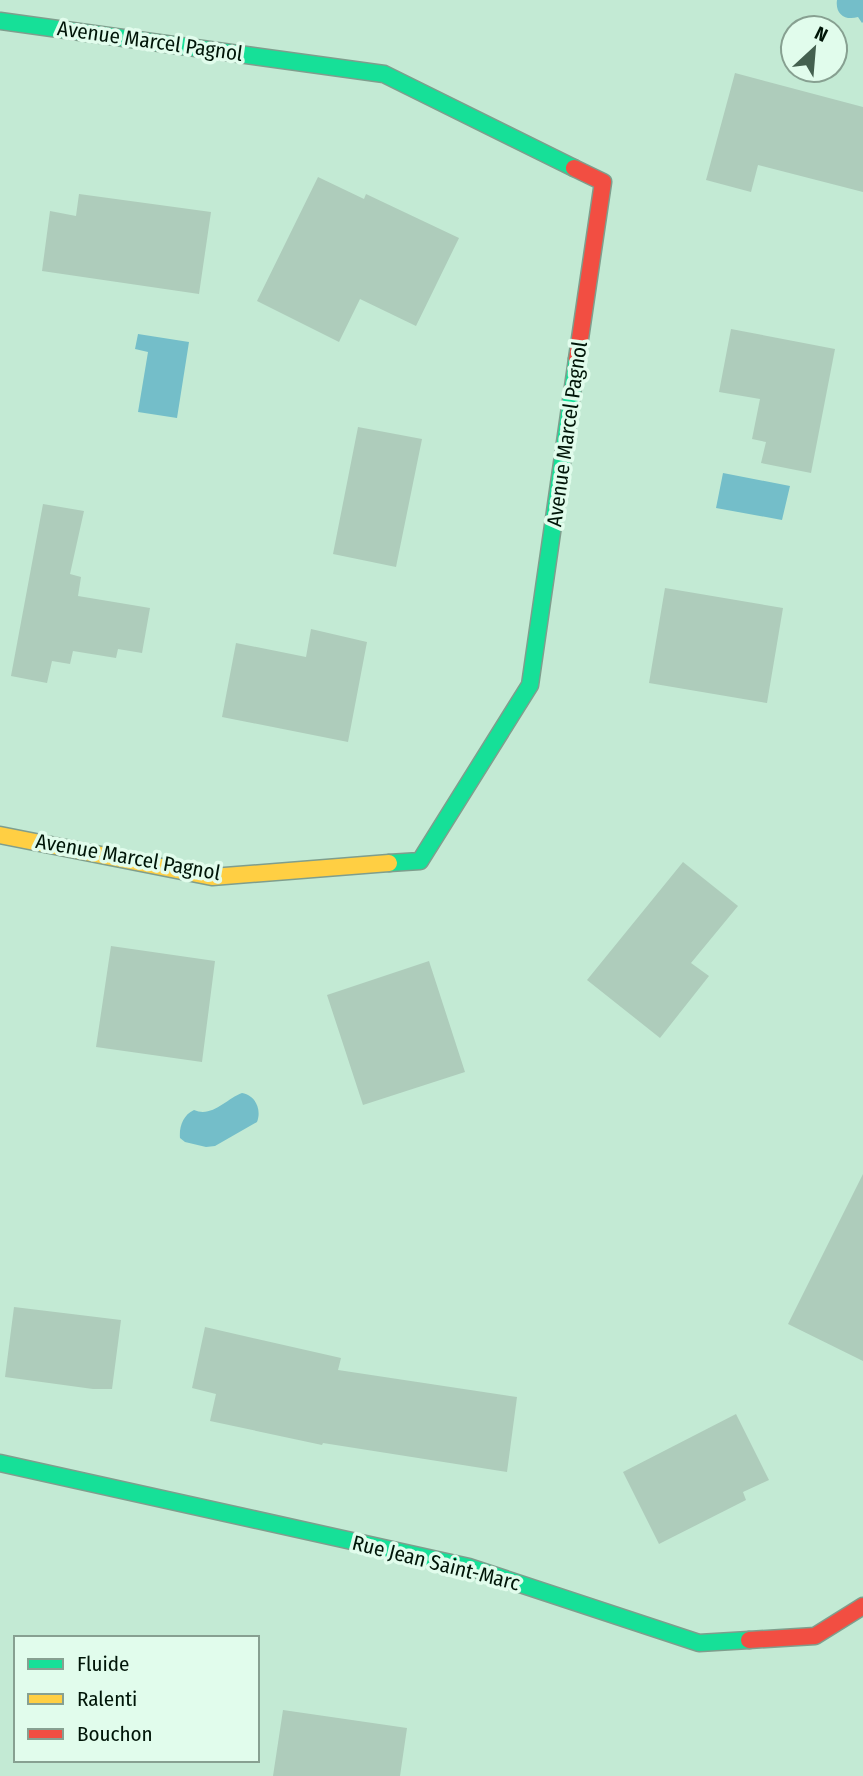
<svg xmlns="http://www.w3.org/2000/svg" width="863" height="1776" font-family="'Fira Sans Condensed',sans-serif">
	<rect width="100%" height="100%" fill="#c3ead4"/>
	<path fill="#74bec9" d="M 837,0 L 863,0 L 863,22 L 862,23 L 858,17 C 845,21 835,14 837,0 Z
		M 138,334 L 189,342 L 177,418 L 138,412 L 148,352 L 135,349 Z
		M 723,473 L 790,486 L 782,520 L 716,508 Z
		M 242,1093 C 255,1095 262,1109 257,1122 L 215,1146 L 206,1147 L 185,1142 L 180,1138 C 179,1127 183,1115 194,1110 C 212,1118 226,1099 242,1093 Z"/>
	<path fill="#aeccbb" d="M 735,73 L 863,107 L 863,192 L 758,165 L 751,192 L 706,180 Z
		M 318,177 L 364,199 L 366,194 L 459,238 L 416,326 L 360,299 L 339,342 L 257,301 Z
		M 79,194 L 211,212 L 199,294 L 42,271 L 50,211 L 76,216 Z
		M 731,329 L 835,349 L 811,473 L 761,463 L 766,442 L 752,439 L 760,399 L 719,392 Z
		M 358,427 L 422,439 L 396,567 L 333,554 Z
		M 43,504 L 84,511 L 70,574 L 81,577 L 78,596 L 150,608 L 142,653 L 118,649 L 116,658 L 73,651 L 70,664 L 52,661 L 47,683 L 11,676 Z
		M 665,588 L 783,608 L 767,703 L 649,683 Z
		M 311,629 L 367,642 L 348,742 L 222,717 L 236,643 L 306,657 Z
		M 683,862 L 738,906 L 691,963 L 709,976 L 660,1038 L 587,980 Z
		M 111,946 L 215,961 L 202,1062 L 96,1047 Z
		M 429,961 L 465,1072 L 363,1105 L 327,995 Z
		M 863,1174 L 863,1361 L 788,1324 Z
		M 14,1307 L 121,1320 L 112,1389 L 93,1389 L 5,1377 Z
		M 205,1327 L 341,1358 L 338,1370 L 517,1397 L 507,1472 L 323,1443 L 322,1445 L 210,1421 L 216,1394 L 192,1388 Z
		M 736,1414 L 769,1480 L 743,1492 L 746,1500 L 659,1544 L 623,1472 Z
		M 283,1710 L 407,1728 L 400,1776 L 273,1776 Z"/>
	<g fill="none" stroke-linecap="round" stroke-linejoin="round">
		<defs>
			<path id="fast" d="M 0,21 L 384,74 L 574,168
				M 389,863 L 420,861 L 530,685 L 577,359
				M 0,1463 L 469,1567 L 699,1643 L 749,1640"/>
			<path id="slow" d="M 0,835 L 212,877 L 389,863"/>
			<path id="jam" d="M 574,168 L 603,182 L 577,359
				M 749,1640 L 815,1636 L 863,1606"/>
		</defs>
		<use href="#fast" stroke="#7f9e8d" stroke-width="19"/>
		<use href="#slow" stroke="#7f9e8d" stroke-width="19"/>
		<use href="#jam" stroke="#7f9e8d" stroke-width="19"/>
		<use href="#fast" stroke="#16e098" stroke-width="16"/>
		<use href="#slow" stroke="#ffcf43" stroke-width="16"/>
		<use href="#jam" stroke="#f24e42" stroke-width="16"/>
	</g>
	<g text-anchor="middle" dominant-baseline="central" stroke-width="7" stroke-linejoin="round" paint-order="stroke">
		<g font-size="21" fill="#001508" stroke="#e1fcec">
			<text transform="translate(150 41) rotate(8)">Avenue Marcel Pagnol</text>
			<text transform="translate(567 434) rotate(-82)">Avenue Marcel Pagnol</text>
			<text transform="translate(128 857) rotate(10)">Avenue Marcel Pagnol</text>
			<text transform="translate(436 1563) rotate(14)">Rue Jean Saint-Marc</text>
		</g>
	</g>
	<rect x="14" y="1636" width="245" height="126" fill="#e1fcec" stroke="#87a091" stroke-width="2"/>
	<rect x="28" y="1659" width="35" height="10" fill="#16e098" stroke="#87a091" stroke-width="2"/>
	<text x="77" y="1671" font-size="21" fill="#001508">Fluide</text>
	<rect x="28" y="1694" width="35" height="10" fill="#ffcf43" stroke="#87a091" stroke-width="2"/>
	<text x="77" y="1706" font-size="21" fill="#001508">Ralenti</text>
	<rect x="28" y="1729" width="35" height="10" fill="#f24e42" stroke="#87a091" stroke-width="2"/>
	<text x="77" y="1741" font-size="21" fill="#001508">Bouchon</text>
	<g transform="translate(814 49) rotate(26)"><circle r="33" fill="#e1fcec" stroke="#87a091" stroke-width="2"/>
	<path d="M0-5L12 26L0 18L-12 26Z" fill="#44604f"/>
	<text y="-10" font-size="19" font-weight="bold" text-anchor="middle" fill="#001508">N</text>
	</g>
</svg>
